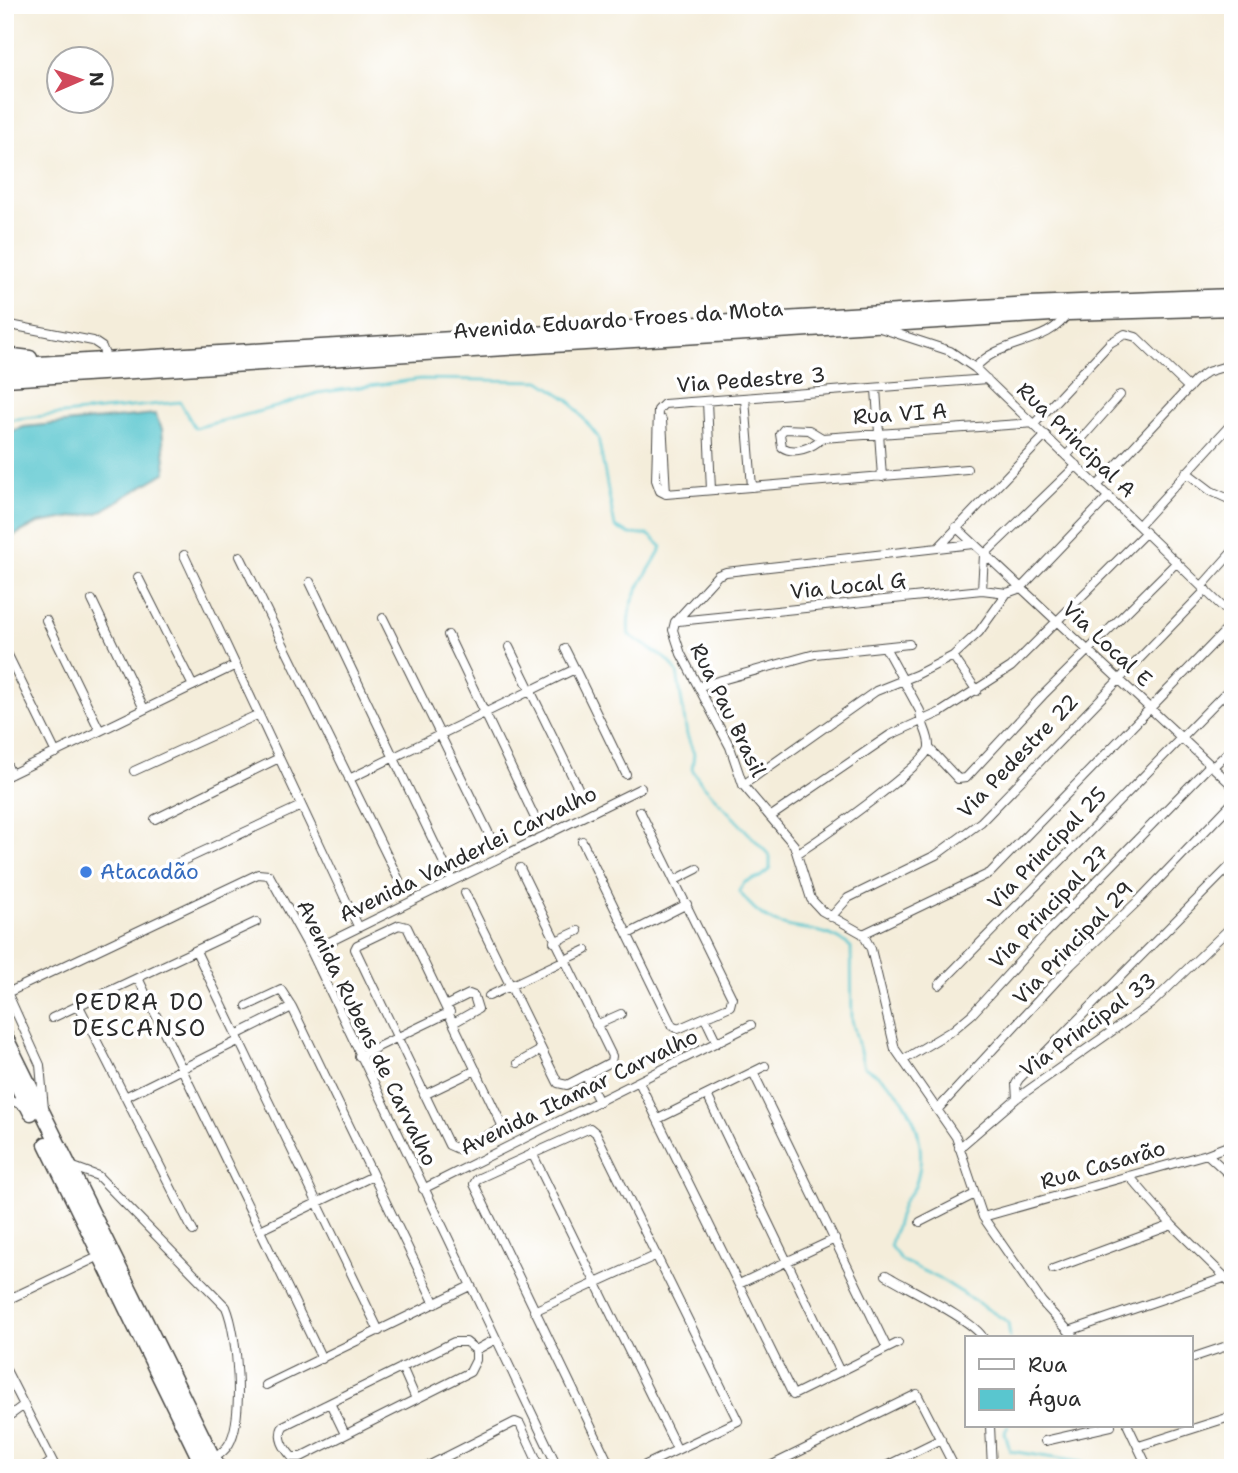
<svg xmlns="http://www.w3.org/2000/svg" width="1238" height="1473" font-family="'Shantell Sans',sans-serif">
	<rect width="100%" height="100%" fill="#fff"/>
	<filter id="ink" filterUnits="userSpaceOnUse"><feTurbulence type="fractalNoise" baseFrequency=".0143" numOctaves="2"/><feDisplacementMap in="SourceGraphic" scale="14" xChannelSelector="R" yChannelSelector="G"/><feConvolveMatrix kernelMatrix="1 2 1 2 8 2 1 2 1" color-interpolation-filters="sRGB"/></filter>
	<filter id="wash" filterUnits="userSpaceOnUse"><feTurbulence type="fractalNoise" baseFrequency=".00686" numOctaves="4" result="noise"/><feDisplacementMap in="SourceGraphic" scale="28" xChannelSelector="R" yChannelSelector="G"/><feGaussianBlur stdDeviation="1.57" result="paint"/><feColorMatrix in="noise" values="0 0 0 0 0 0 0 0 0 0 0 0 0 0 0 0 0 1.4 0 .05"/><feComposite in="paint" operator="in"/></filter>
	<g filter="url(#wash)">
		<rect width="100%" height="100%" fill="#f4edda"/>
		<path fill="#59c6cf" stroke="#42787d" stroke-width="2" d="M 155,414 L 162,429 L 166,472 L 98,513 L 38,523 L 5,540 L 5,434 L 24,427 Z"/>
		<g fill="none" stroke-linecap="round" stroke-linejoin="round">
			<path stroke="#59c6cf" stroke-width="2.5" d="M 5,420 L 180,402 L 195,428 L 276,407 L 317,393 L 421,379 L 540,381 L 569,400 L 598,437 L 615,527 L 630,534 L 649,535 L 662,547 C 647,577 624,599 629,635 L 669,661 L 677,672 L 687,735 L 694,754 L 692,769 L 701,783 L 770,856 L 770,869 L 760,877 L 745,882 L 739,891 C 778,946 811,915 851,947 L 852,1020 L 864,1067 C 907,1088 932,1138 915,1186 C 913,1192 906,1197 903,1204 C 898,1217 895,1232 890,1246 L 901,1260 L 942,1280 L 1008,1322 L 1010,1338
				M 1008,1426 L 1005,1432 L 1010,1451 L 1118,1468"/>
		</g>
	</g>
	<g filter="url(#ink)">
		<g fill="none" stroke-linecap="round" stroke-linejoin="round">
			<defs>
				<path id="street" d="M 5,324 L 93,341 L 102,347 L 107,360
					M 880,328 L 950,351 L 975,368 L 1233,617
					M 975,368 C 1000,338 1048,346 1068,313
					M 876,389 L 882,477
					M 745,399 L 752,487
					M 707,401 L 711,490
					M 662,420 L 666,494
					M 822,438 C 812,448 794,455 782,447 L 780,434 L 784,429 L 809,430 L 822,438 L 1035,423 L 1110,343 L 1125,334 L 1136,337 L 1189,388
					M 1067,455 L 1120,395
					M 967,469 L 666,494 L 660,491 L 656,480 L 658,410 L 664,404 L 987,379
					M 1186,472 L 1211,491 L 1233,501
					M 1098,485 L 1196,380 L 1207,372 L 1233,364
					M 1139,525 L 1233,422
					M 956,527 L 1233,786
					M 973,544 L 726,572 L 718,575 L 675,622 L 673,630 L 681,654 L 730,747 L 743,785 L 794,845 L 811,899 L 822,911 L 863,934 L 871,949 L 895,1049 L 956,1137 L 983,1217 L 1042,1302 L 1075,1338
					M 939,547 L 1046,435
					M 184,555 L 358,926
					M 240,556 L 399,880
					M 138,577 L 193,686
					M 310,582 L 452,880
					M 1202,586 L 1233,551
					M 982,590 L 984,555 L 1077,465
					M 92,600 L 144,709
					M 383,618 L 491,838
					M 46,620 L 100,731
					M 678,621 L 982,590 L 1007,593 L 1021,588 L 1109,496
					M 448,635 L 534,816
					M 509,647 L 581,794
					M 5,649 L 56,753
					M 565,649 L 575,669
					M 953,656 L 977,691
					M 700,686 L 815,654 L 909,644
					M 929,748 L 958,779 L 966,778 L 1043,695 L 1177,562
					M 5,761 L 11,774
					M 1213,767 L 1233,747
					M 134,771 L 257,715
					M 5,777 L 234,666
					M 349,779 L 575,669 L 626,774
					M 743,785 L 876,691 L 916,675 L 953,656 L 979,632 L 1007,593
					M 770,817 L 890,735 L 941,712 L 1011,667 L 1146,532
					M 155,819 L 279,758
					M 582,841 L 672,1026 L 678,1029 L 730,1006 L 732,998 L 640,811
					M 798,853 C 817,841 928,764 929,747 C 930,735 920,723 920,711 L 886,649
					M 178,863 L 301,806
					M 675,880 L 697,869
					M 465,893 L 558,1083 L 567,1085 L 611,1062 L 612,1056 L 520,868
					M 831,917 L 848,898 L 936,855 L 981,822 L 1206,590
					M 399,925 L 407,927 L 502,1125 L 499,1130 L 458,1149 L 449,1145 L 355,949 L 357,945 Z
					M 628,934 L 687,904
					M 863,934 L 990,873 L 1233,623
					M 554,942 L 578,931
					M 196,951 L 379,1331
					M 311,951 L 641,788
					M 138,978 L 322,1359
					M 939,985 L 1233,685
					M 6,990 L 40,1065 L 44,1109
					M 7,993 L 258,874 L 269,875 L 311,951 L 558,1468
					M 489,996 L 586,950
					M 447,1005 L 469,994 L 474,996 L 478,1009 L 455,1022
					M 79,1006 L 193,1231
					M 292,1007 L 435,1304
					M 52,1018 L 256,922
					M 705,1018 L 717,1043
					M 596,1025 L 621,1014
					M 236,1035 L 292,1007 L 281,990 L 247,1006
					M 359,1056 L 450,1012
					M 903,1060 L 953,1030 L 972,1014 L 1044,935 L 1210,765
					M 518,1063 L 541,1050
					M 753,1072 L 887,1348
					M 586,1076 L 599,1102
					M 639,1082 L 793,1395 L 898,1343
					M 424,1095 L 476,1070
					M 707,1095 L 840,1372
					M 5,1097 L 29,1109
					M 125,1097 L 238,1041
					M 1017,1098 L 1016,1084 L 1019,1079 L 1233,863
					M 938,1109 L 1071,965 L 1138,901 L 1233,802
					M 658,1119 L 765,1066
					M 959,1148 L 1017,1098 L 1152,1003 L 1233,925
					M 532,1153 L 677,1449
					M 1207,1154 L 1233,1178
					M 68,1165 L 98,1176 L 226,1307 C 238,1335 244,1418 229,1444 C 225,1451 219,1455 213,1459
					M 1129,1176 L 1172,1225 L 1233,1285
					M 423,1189 L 751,1025
					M 983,1217 L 1207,1154 L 1233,1144
					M 920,1222 L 973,1195
					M 260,1230 L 373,1176
					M 1053,1269 L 1172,1225
					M 886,1275 C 907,1288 975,1321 983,1338
					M 739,1284 L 835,1239
					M 5,1301 L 102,1255
					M 534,1311 L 657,1255
					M 1069,1331 L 1224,1278
					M 476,1350 L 476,1360 L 470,1372 L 301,1457 L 292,1457 C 284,1448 277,1438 283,1426 L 454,1342 L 466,1342 L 476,1350 L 496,1339
					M 1191,1358 L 1233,1344
					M 402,1367 L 416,1399
					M 5,1368 L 56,1468
					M 266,1385 L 470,1286
					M 330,1403 L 345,1434
					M 5,1419 L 24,1405
					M 990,1426 L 992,1468
					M 1128,1426 L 1148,1468
					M 1045,1441 L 1111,1426
					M 1139,1446 L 1233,1416
					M 43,1468 L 52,1461
					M 424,1468 L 515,1422 L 520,1424 L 538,1463 L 536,1468
					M 611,1468 L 474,1184 L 477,1179 L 590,1128 L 596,1133 L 738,1421 L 639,1468
					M 766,1468 L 917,1394 L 955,1468
					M 882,1468 L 941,1439"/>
				<path id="highway" d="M 5,355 L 30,358
					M 5,366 L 1029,304 L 1233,296
					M 5,379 L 1068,313 L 1233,308
					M 5,1036 L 218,1468
					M 5,1061 L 31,1113
					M 46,1144 L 204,1468"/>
			</defs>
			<use href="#street" stroke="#494845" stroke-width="10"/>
			<use href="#highway" stroke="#494845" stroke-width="17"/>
			<use href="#street" stroke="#fff" stroke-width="8"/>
			<use href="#highway" stroke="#fff" stroke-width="14"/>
		</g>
	</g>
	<circle fill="#3f7fe0" stroke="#fff" stroke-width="2.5" cx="86" cy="872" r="7"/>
	<g text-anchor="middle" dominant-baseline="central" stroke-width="7" stroke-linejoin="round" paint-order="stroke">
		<g font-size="21" fill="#2b2b2b" stroke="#fff">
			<text transform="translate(618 320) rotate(-4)">Avenida Eduardo Froes da Mota</text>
			<text transform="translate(751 380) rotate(-4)">Via Pedestre 3</text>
			<text transform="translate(900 414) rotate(-4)">Rua VI A</text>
			<text transform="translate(1076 440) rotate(44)">Rua Principal A</text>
			<text transform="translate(848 586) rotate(-6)">Via Local G</text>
			<text transform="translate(1107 644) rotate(43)">Via Local E</text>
			<text transform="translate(728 710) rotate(64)">Rua Pau Brasil</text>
			<text transform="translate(1018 756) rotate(-46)">Via Pedestre 22</text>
			<text transform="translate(1047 848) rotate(-46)">Via Principal 25</text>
			<text transform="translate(468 854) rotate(-26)">Avenida Vanderlei Carvalho</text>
			<text transform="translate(1049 907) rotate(-46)">Via Principal 27</text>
			<text transform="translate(1073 943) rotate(-46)">Via Principal 29</text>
			<text transform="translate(1088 1025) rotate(-36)">Via Principal 33</text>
			<text transform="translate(367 1033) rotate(64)">Avenida Rubens de Carvalho</text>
			<text transform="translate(579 1092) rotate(-26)">Avenida Itamar Carvalho</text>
			<text transform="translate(1103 1165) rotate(-16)">Rua Casarão</text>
		</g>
		<g font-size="21" fill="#366cbe" stroke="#fff" text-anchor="start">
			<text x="100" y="872">Atacadão</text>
		</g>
		<g font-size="23" letter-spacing="2" fill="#2b2b2b" stroke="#fff">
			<text x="140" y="1002">PEDRA DO<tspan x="140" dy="26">DESCANSO</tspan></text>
		</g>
	</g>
	<rect width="1238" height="1473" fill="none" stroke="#fff" stroke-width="28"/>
	<rect x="965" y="1336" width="228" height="91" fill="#ffffff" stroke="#aaaaaa" stroke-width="2"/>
	<rect x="979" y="1359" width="35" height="10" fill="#ffffff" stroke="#aaaaaa" stroke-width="2"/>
	<text x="1028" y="1372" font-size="21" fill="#2b2b2b">Rua</text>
	<rect x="979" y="1389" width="35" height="21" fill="#59c6cf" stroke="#aaaaaa" stroke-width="2"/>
	<text x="1028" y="1406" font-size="21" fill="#2b2b2b">Água</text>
	<g transform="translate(80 80) rotate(88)"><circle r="33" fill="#ffffff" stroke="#aaaaaa" stroke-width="2"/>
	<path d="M0-5L12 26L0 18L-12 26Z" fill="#d1495b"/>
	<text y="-10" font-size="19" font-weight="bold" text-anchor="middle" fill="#2b2b2b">N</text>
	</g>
</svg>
